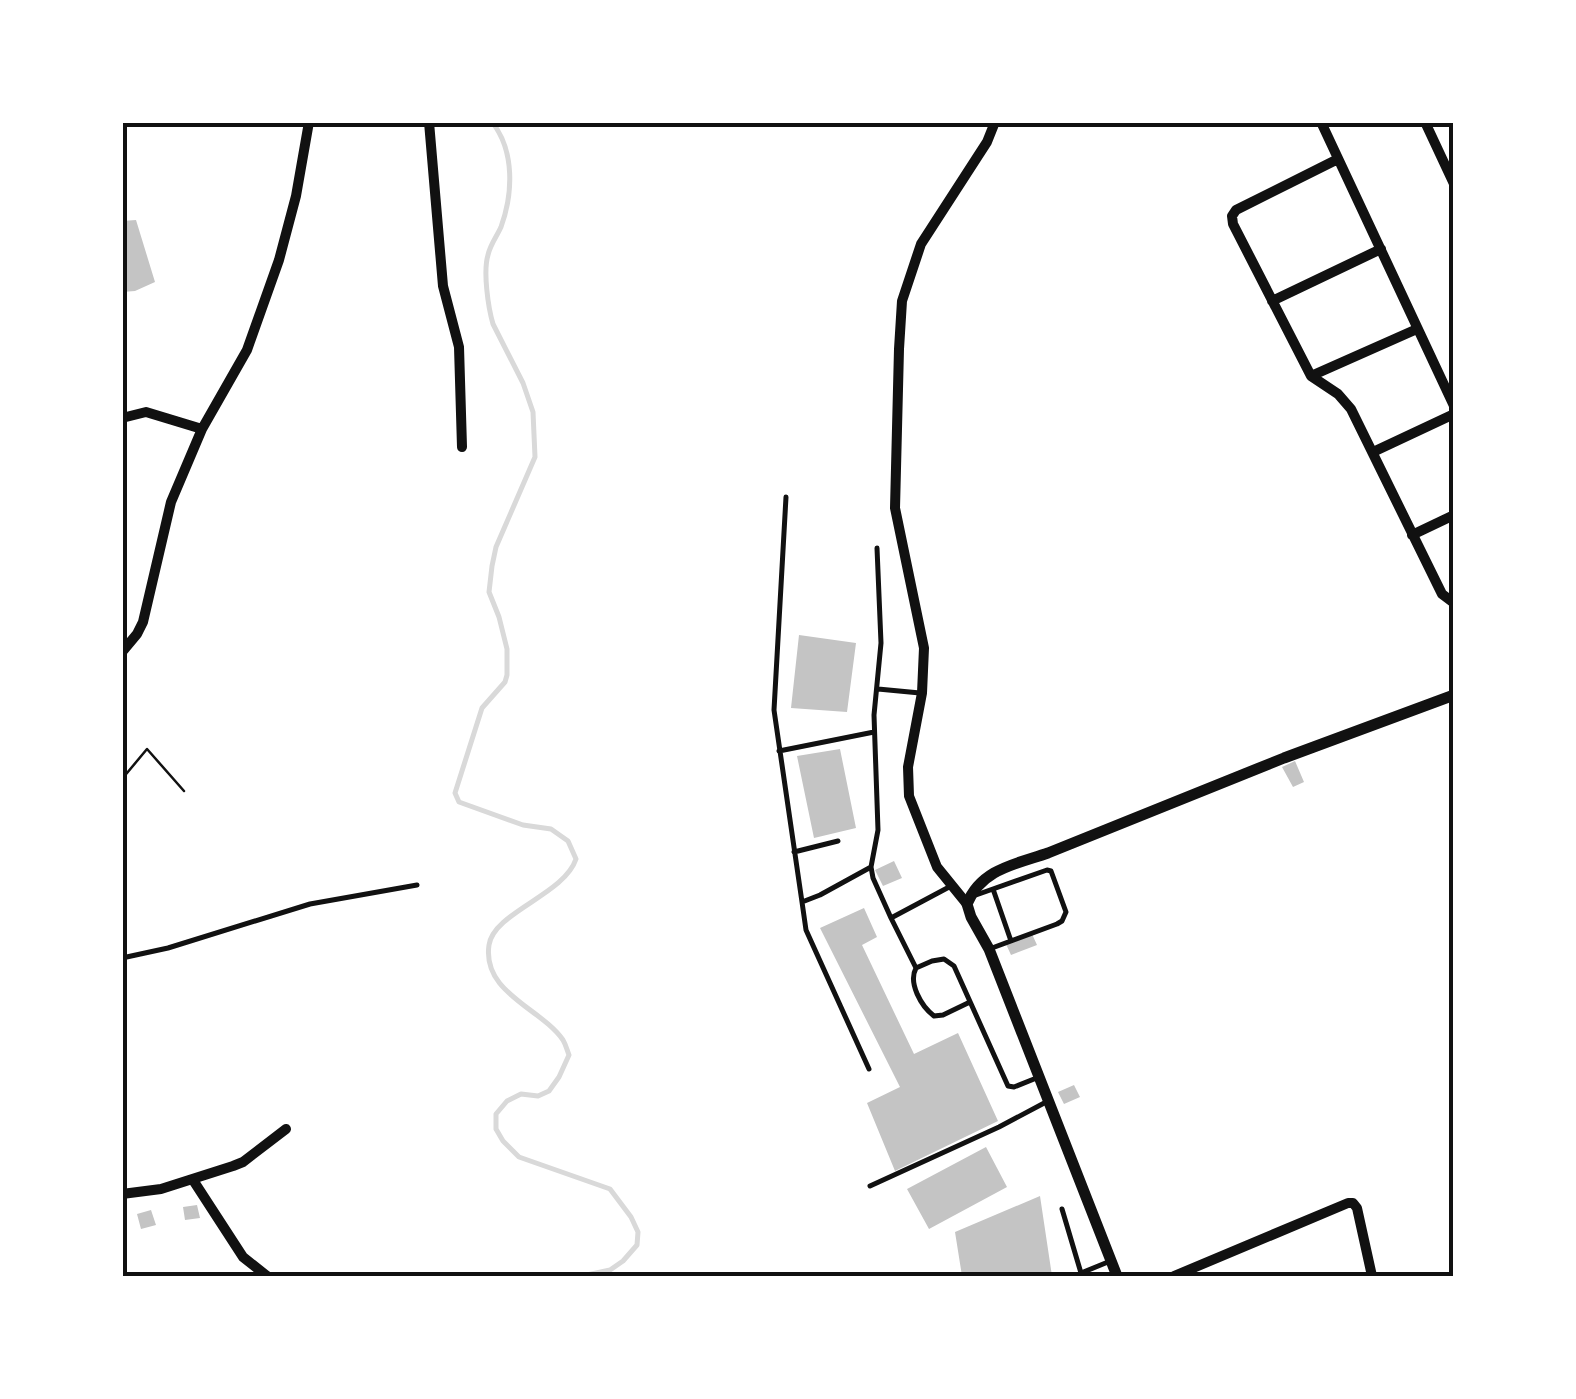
<svg xmlns="http://www.w3.org/2000/svg" width="1576" height="1399" font-family="Mulish,sans-serif">
	<rect width="100%" height="100%" fill="#fff"/>
	<g fill="none" stroke-linecap="round" stroke-linejoin="round">
		<path stroke="#d9d9d9" stroke-width="5" d="M 492,122 C 515,151 513,194 501,227 C 497,236 490,245 488,255 C 483,271 488,307 493,324 L 523,383 L 533,412 L 535,457 L 496,547 L 492,566 L 489,592 L 499,617 L 507,649 L 507,675 L 505,682 L 482,708 L 455,793 L 459,802 L 523,825 L 551,829 L 568,841 L 576,859 C 564,895 494,912 489,945 C 482,993 541,1008 563,1040 C 566,1045 567,1050 569,1055 L 559,1077 L 549,1091 L 538,1096 L 521,1094 L 507,1101 L 496,1114 L 496,1129 L 503,1141 L 519,1157 L 610,1189 L 631,1217 L 638,1232 L 637,1245 L 623,1261 L 610,1270 L 582,1276"/>
	</g>
	<path fill="#c4c4c4" d="M 136,220 L 155,282 L 135,291 L 122,292 L 122,221 Z
		M 799,635 L 856,643 L 847,712 L 791,708 Z
		M 840,749 L 856,828 L 814,838 L 797,756 Z
		M 1295,761 L 1304,782 L 1293,787 L 1282,767 Z
		M 894,861 L 902,878 L 883,886 L 875,870 Z
		M 864,908 L 877,937 L 862,945 L 914,1054 L 958,1033 L 998,1121 L 895,1171 L 867,1103 L 900,1087 L 820,928 Z
		M 1032,934 L 1037,945 L 1011,955 L 1006,944 Z
		M 1074,1085 L 1080,1097 L 1064,1104 L 1058,1092 Z
		M 986,1147 L 1007,1187 L 929,1229 L 907,1189 Z
		M 1040,1196 L 1052,1276 L 962,1276 L 955,1232 Z
		M 197,1205 L 200,1218 L 185,1220 L 183,1207 Z
		M 151,1210 L 156,1225 L 141,1229 L 137,1214 Z"/>
	<g fill="none" stroke-linecap="round" stroke-linejoin="round">
		<path stroke="#111" stroke-width="2.5" d="M 122,779 L 147,749 L 184,791"/>
		<path stroke="#111" stroke-width="5" d="M 786,497 L 774,710 L 802,902
			M 877,548 L 881,643 L 874,715 L 878,830 L 871,867 L 873,878 L 891,918 L 951,886
			M 878,689 L 920,693
			M 779,751 L 874,732
			M 794,852 L 838,841
			M 993,889 L 1011,941
			M 976,895 L 1047,870 L 1051,871 L 1066,912 L 1062,921 L 1057,924 L 992,948
			M 891,918 L 916,968 C 908,983 921,1006 934,1016 L 943,1015 L 970,1002
			M 122,958 L 168,948 L 310,904 L 417,885
			M 916,968 L 932,961 L 944,959 L 954,966 L 1008,1086 L 1014,1087 L 1039,1077
			M 869,1069 L 806,930 L 802,902 L 820,895 L 871,867
			M 870,1186 L 999,1127 L 1048,1101
			M 1062,1209 L 1081,1273 L 1108,1262"/>
		<path stroke="#111" stroke-width="10" d="M 429,122 L 443,286 L 459,347 L 462,447
			M 1321,122 L 1454,406
			M 1425,122 L 1454,184
			M 1338,159 L 1236,210 L 1232,216 L 1233,224 L 1311,376 L 1338,394 L 1351,409 L 1442,594 L 1454,603
			M 1272,301 L 1381,249
			M 1311,376 L 1417,329
			M 122,418 L 146,412 L 202,429
			M 1373,452 L 1454,414
			M 1412,535 L 1454,515
			M 122,652 L 137,634 L 143,622 L 171,502 L 202,429 L 247,350 L 279,260 L 296,196 L 309,122
			M 967,904 L 937,867 L 909,796 L 908,767 L 922,693 L 924,648 L 895,508 L 899,349 L 902,301 L 921,244 L 987,142 L 995,122
			M 193,1180 L 243,1257 L 267,1276
			M 122,1194 L 161,1189 L 233,1166 L 243,1162 L 286,1129
			M 1174,1276 L 1348,1203 L 1353,1203 L 1357,1208 L 1372,1276"/>
		<path stroke="#111" stroke-width="11" d="M 1117,1276 L 989,949 L 971,917 L 967,904 C 981,869 1016,864 1048,853 L 1284,758 L 1454,695"/>
	</g>
	<rect width="1576" height="1399" fill="none" stroke="#ffffff" stroke-width="250"/>
	<rect x="125" y="125" width="1326" height="1149" fill="none" stroke="#111" stroke-width="4"/>
</svg>
